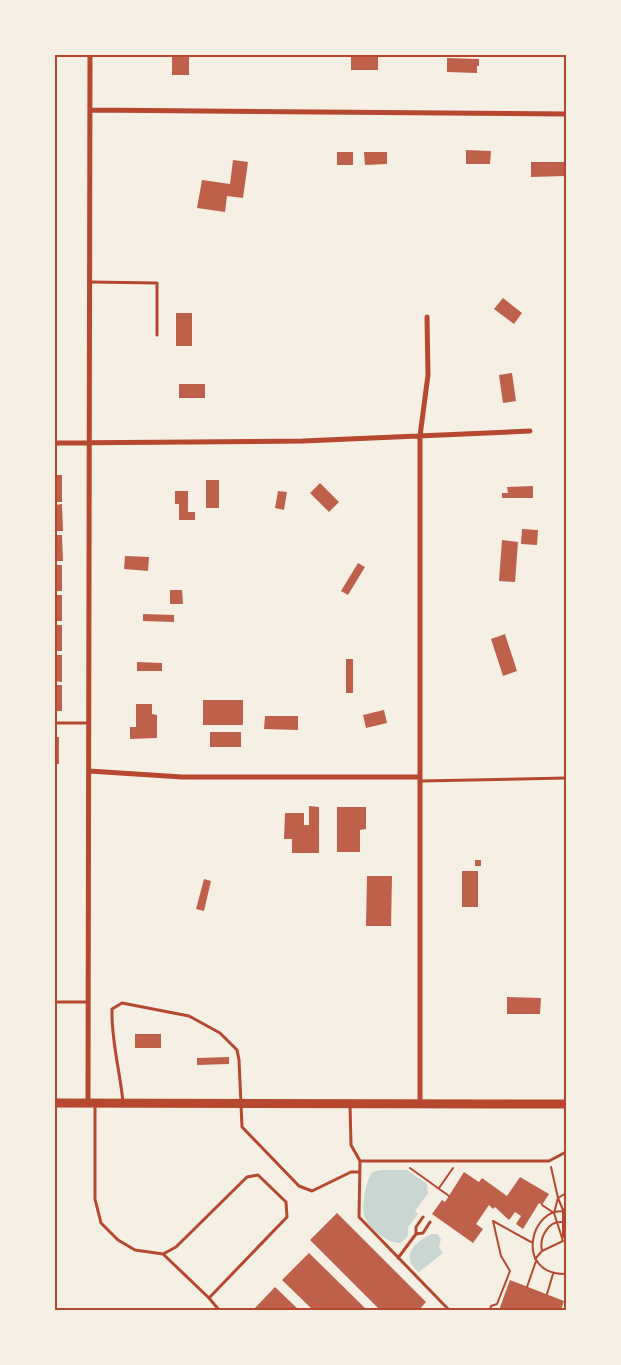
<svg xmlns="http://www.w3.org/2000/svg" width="621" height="1365" font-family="'Times New Roman',serif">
	<rect width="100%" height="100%" fill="#f6efe4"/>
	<path fill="#c9d6d2" d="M 381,1170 L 407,1170 L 427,1184 L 428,1193 L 415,1211 L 418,1214 L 408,1227 C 409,1236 407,1239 400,1243 C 387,1243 367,1228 364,1214 C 362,1206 366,1177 373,1172 C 375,1171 378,1171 381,1170 Z
		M 432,1234 L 437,1234 L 441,1239 L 439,1247 L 443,1253 L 419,1272 C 399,1257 415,1241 432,1234 Z"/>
	<path fill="#bf614a" d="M 351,55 L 378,55 L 378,70 L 351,70 Z
		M 172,56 L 189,56 L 189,75 L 172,75 Z
		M 447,58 L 479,59 L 479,66 L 477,66 L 477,73 L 447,72 Z
		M 466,150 L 491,151 L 490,164 L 466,164 Z
		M 337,152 L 353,152 L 353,165 L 337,165 Z
		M 364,152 L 387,152 L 387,164 L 365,165 Z
		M 233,160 L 248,162 L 243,198 L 227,196 L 225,212 L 197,208 L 202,180 L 230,184 Z
		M 531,162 L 566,162 L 566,176 L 531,177 Z
		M 503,298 L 522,313 L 514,324 L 494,309 Z
		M 176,313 L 192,313 L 192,346 L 176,346 Z
		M 512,373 L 516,401 L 503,403 L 499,375 Z
		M 179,384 L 205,384 L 205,398 L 179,398 Z
		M 55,475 L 62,475 L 62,502 L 55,502 Z
		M 206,480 L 219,480 L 219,508 L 206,508 Z
		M 320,483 L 339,502 L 329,512 L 310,493 Z
		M 533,486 L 533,498 L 502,498 L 502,493 L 508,493 L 507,487 Z
		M 175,491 L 188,491 L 188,512 L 195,512 L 195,520 L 179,520 L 179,504 L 175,504 Z
		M 278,491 L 287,492 L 284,510 L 275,508 Z
		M 62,504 L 63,531 L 55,531 L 55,505 Z
		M 522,529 L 538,530 L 537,545 L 521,544 Z
		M 55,535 L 62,535 L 63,561 L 55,561 Z
		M 502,540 L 518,542 L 515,582 L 499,581 Z
		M 125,556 L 149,557 L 148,571 L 124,569 Z
		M 358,563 L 365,567 L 348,595 L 341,591 Z
		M 55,565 L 62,565 L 62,591 L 55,591 Z
		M 170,590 L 182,590 L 183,604 L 170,604 Z
		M 55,595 L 62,595 L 62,621 L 55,621 Z
		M 143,614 L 174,615 L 174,622 L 143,621 Z
		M 55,625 L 62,625 L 62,651 L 55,651 Z
		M 505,634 L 517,671 L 503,676 L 491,639 Z
		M 55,655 L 62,655 L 62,682 L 55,681 Z
		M 346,659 L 353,659 L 353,693 L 346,693 Z
		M 137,662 L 162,663 L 162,671 L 137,671 Z
		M 55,685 L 62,685 L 62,711 L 55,711 Z
		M 203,700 L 243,700 L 243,725 L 203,725 Z
		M 136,704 L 152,704 L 152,714 L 157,715 L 157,738 L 130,739 L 130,727 L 136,727 Z
		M 384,710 L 387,723 L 366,728 L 363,715 Z
		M 265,716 L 298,716 L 298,730 L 264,729 Z
		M 210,732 L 241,732 L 241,747 L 210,747 Z
		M 55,737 L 59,737 L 59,764 L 55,764 Z
		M 309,806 L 319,807 L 319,853 L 292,853 L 292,839 L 284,839 L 285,813 L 304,813 L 304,825 L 309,825 Z
		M 337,807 L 366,807 L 366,829 L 360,830 L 360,852 L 337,852 Z
		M 475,860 L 481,860 L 481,866 L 475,866 Z
		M 462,871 L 478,871 L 478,907 L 462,907 Z
		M 367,876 L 392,876 L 391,926 L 366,926 Z
		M 204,879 L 211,881 L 204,911 L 196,909 Z
		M 507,997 L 541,998 L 540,1014 L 507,1014 Z
		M 135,1034 L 161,1034 L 161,1048 L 135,1048 Z
		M 229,1057 L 229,1064 L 197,1065 L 197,1058 Z
		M 464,1172 L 479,1182 L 482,1178 L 507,1196 L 520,1177 L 549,1194 L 542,1205 L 539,1203 L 523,1229 L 516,1224 L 521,1216 L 515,1212 L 509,1220 L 495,1207 L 493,1209 L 489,1205 L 476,1224 L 483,1229 L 473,1243 L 432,1214 L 442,1200 L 445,1202 Z
		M 337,1213 L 426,1302 L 419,1310 L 380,1310 L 310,1240 Z
		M 309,1253 L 367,1310 L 313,1310 L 282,1280 Z
		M 510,1280 L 564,1301 L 561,1310 L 499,1310 Z
		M 275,1287 L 299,1310 L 253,1310 Z"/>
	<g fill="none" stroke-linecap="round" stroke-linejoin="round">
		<path stroke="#b5482f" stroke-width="2" d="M 551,1167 L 558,1198 L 554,1213
			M 410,1168 L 449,1196
			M 439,1188 L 453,1168
			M 563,1210 L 558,1198 L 566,1193
			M 566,1212 C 531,1204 513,1275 566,1274
			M 563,1237 L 563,1210 L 566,1208
			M 542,1251 C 539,1237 549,1218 566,1223
			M 535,1259 L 542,1251 L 563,1241 L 554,1213 L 542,1205
			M 527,1287 L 536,1261
			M 547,1294 L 553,1274
			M 490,1310 L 491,1306 L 497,1304 L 510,1271 L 501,1256 L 493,1221 L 531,1242"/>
		<path stroke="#b5482f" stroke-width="3" d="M 90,282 L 157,283 L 157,335
			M 55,723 L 89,723
			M 420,781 L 566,778
			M 55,1002 L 88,1002
			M 123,1102 C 120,1071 111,1040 112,1009 L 122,1003 L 189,1016 L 220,1033 L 237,1050 L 239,1060 L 242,1127 L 299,1186 L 312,1191 L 351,1172 L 360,1172
			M 95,1104 L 95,1199 L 101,1223 L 118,1240 L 135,1250 L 163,1254 L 176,1247 L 247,1177 L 258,1175 L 286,1202 L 287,1217 L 209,1298 L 163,1254
			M 350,1105 L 351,1145 L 360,1161 L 549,1161 L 566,1152
			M 360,1161 L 359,1217 L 449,1310
			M 416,1234 L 423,1233 L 430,1222
			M 398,1258 L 416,1234 L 416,1227 L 423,1217
			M 209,1298 L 219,1310"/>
		<path stroke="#b5482f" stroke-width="5" d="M 90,110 L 566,114
			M 55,443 L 303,441 L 530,431
			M 89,771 L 182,777 L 419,777
			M 88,1104 L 90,55
			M 420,1104 L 420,436 L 428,375 L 427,317"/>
		<path stroke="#b5482f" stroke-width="9" d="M 55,1103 L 566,1104"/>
	</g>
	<rect width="621" height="1365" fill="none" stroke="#f6efe4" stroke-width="112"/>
	<rect x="56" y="56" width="509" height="1253" fill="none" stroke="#b5482f" stroke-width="2"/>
</svg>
